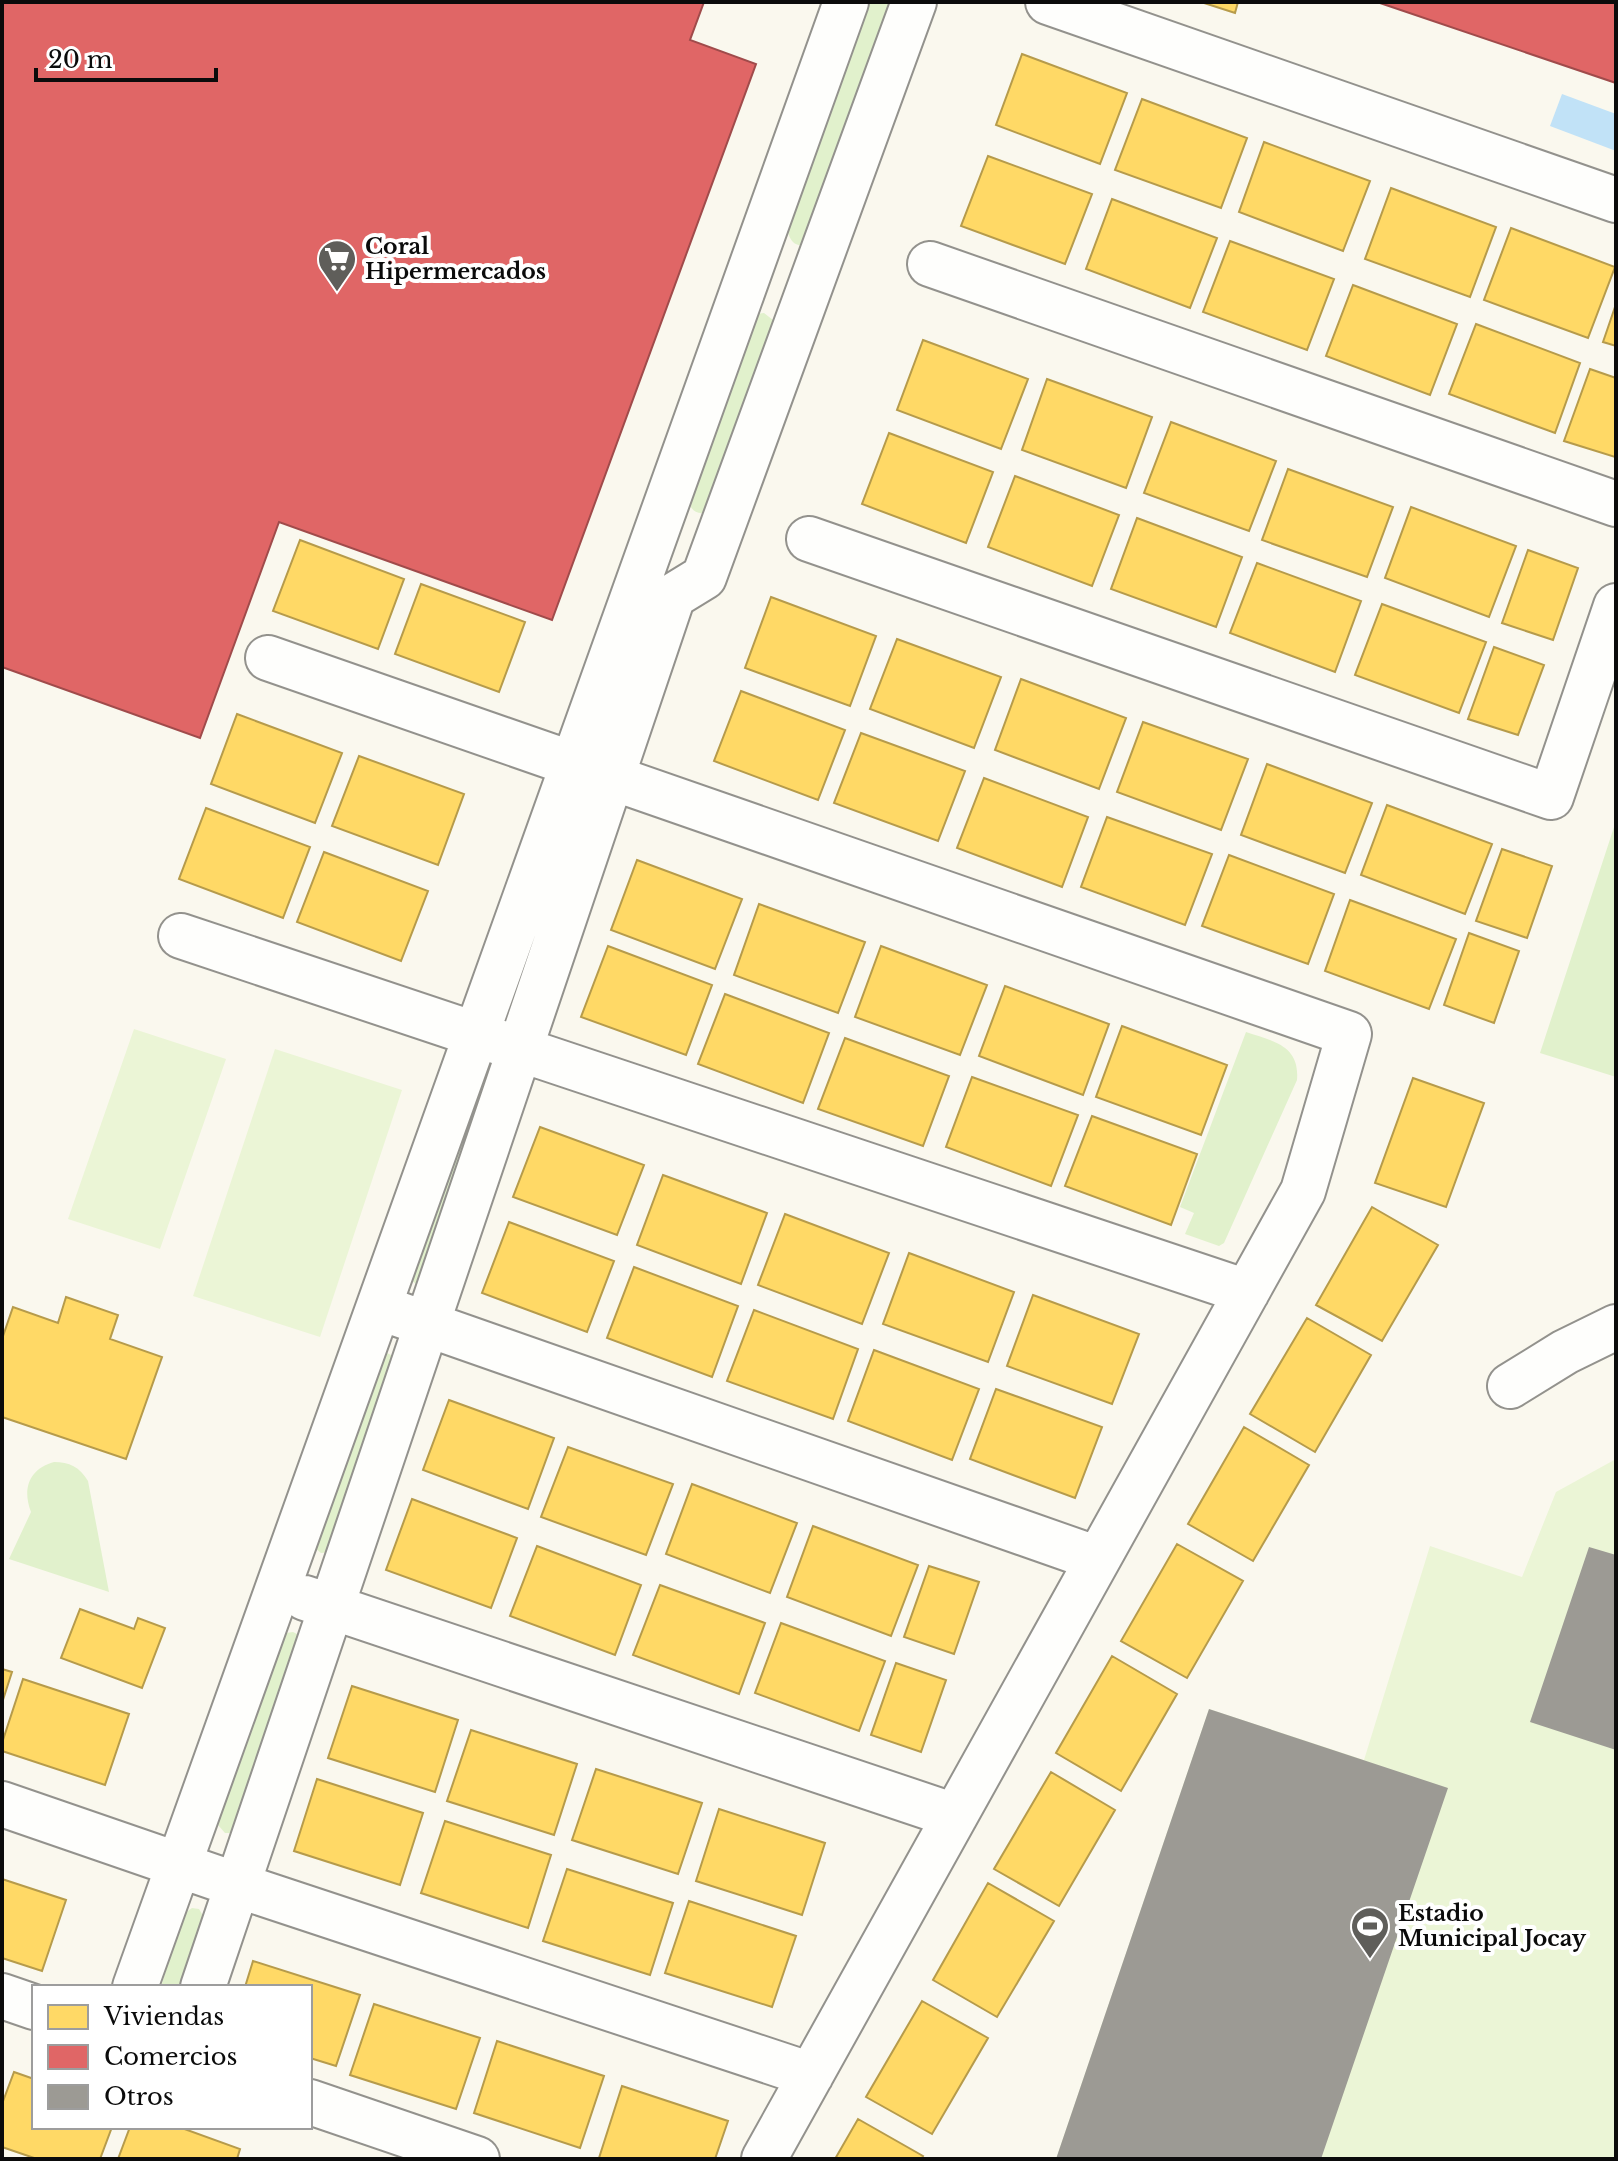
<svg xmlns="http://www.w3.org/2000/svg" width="1618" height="2161" font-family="'Libre Baskerville',serif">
	<rect width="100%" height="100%" fill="#faf8ee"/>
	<path fill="#e1f1cc" d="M 865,2 L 889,2 L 811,237 L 804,245 C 794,246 791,241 788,233 Z
		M 764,313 L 773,320 L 773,327 L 704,513 C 695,514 691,509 688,501 L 756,314 Z
		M 1616,821 L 1616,1077 L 1540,1053 Z
		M 1246,1032 C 1273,1041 1300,1045 1297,1080 L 1224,1243 L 1219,1246 L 1185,1234 L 1194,1213 L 1180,1207 Z
		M 480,1083 L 491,1087 L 424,1284 L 416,1284 L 410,1279 Z
		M 385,1352 L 395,1357 L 332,1552 L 321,1553 L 315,1548 Z
		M 54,1462 C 69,1462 80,1467 88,1481 L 109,1592 L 9,1559 L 31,1512 C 22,1489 29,1469 54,1462 Z
		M 293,1632 L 301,1636 L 233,1833 L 225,1833 L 218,1825 L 218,1821 L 281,1639 L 286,1633 Z
		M 192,1908 L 199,1909 L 205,1919 L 185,1987 L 161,1987 L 182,1915 Z"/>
	<path fill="#ebf5d6" d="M 134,1029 L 226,1059 L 160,1249 L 68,1219 Z
		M 275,1049 L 402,1090 L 320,1337 L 193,1296 Z
		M 1616,1459 L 1616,2159 L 1056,2159 L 1209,1709 L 1364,1760 L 1430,1546 L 1522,1577 L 1556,1492 Z"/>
	<path fill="#c1e2f7" d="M 1562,94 L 1616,114 L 1616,151 L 1550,126 Z"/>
	<path fill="#ffd966" stroke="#b69b4b" stroke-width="2" d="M 1201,2 L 1238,2 L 1235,13 Z
		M 1022,54 L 1127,93 L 1100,164 L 996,125 Z
		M 1142,99 L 1247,138 L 1221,208 L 1115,170 Z
		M 1264,142 L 1370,181 L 1343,251 L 1239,212 Z
		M 988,156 L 1092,194 L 1065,264 L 961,226 Z
		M 1391,188 L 1496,227 L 1470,297 L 1365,259 Z
		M 1112,199 L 1217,238 L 1190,308 L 1086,269 Z
		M 1511,228 L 1615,267 L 1588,338 L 1484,300 Z
		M 1230,241 L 1334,279 L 1307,350 L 1203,312 Z
		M 1353,285 L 1457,324 L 1430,395 L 1326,356 Z
		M 1616,304 L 1616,346 L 1603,342 Z
		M 1476,324 L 1580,363 L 1555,433 L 1449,394 Z
		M 923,340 L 1028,379 L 1001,449 L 897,410 Z
		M 1590,369 L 1616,378 L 1615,457 L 1564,441 Z
		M 1047,379 L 1152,417 L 1126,488 L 1022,450 Z
		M 1171,422 L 1276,461 L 1249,531 L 1144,493 Z
		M 889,433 L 993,472 L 966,543 L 862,504 Z
		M 1288,469 L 1393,507 L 1367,577 L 1262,540 Z
		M 1015,476 L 1119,515 L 1092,586 L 988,547 Z
		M 1411,507 L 1516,546 L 1489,617 L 1385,578 Z
		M 1137,518 L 1242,557 L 1216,627 L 1111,589 Z
		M 300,540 L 404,579 L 378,649 L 273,611 Z
		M 1528,550 L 1578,568 L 1553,640 L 1502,623 Z
		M 1257,563 L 1361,601 L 1335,672 L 1230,633 Z
		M 421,584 L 525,622 L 499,692 L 395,654 Z
		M 771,597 L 876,636 L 850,706 L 745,668 Z
		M 1382,604 L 1486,642 L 1459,713 L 1355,675 Z
		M 897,639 L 1001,677 L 974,748 L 870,709 Z
		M 1494,647 L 1544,665 L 1518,735 L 1468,719 Z
		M 1021,679 L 1126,718 L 1099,789 L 995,750 Z
		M 741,691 L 845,730 L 818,800 L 714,761 Z
		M 237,714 L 342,753 L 315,823 L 211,784 Z
		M 1143,722 L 1248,759 L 1221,830 L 1117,792 Z
		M 861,733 L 965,771 L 938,841 L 834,803 Z
		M 359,756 L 464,794 L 438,865 L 332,826 Z
		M 1267,764 L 1372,803 L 1345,873 L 1241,835 Z
		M 984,778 L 1088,817 L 1062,887 L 957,848 Z
		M 1387,805 L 1492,844 L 1465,914 L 1361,875 Z
		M 206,808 L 310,847 L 283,918 L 179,879 Z
		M 1107,817 L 1212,854 L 1185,925 L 1081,887 Z
		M 1502,849 L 1552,866 L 1527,938 L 1476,921 Z
		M 324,852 L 428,891 L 401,961 L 297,922 Z
		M 1229,855 L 1334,894 L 1308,964 L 1202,926 Z
		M 637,860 L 742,899 L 715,969 L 611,930 Z
		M 1350,900 L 1456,939 L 1429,1009 L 1325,971 Z
		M 759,904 L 865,942 L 838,1013 L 734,975 Z
		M 1469,933 L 1519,951 L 1494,1023 L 1444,1005 Z
		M 608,946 L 712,985 L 686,1055 L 581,1017 Z
		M 881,946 L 987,985 L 960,1055 L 855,1017 Z
		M 1005,986 L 1109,1024 L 1083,1095 L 979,1056 Z
		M 725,994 L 829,1033 L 803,1103 L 698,1064 Z
		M 1122,1026 L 1227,1065 L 1201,1135 L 1096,1097 Z
		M 845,1038 L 949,1076 L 923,1146 L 818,1109 Z
		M 972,1077 L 1078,1115 L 1051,1186 L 946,1147 Z
		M 1413,1078 L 1484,1103 L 1446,1207 L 1375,1183 Z
		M 1092,1116 L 1197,1154 L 1171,1225 L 1065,1186 Z
		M 540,1127 L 644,1165 L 617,1235 L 513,1197 Z
		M 663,1175 L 767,1213 L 741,1284 L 637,1245 Z
		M 1372,1207 L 1438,1245 L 1382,1341 L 1316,1305 Z
		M 785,1214 L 889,1253 L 862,1324 L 758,1285 Z
		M 509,1222 L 614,1261 L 587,1332 L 482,1293 Z
		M 909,1253 L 1014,1292 L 988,1362 L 883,1324 Z
		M 634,1267 L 738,1306 L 712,1377 L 607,1338 Z
		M 1033,1295 L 1139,1334 L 1112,1404 L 1007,1366 Z
		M 66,1297 L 118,1315 L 110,1339 L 162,1357 L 126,1459 L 2,1417 L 2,1339 L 13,1307 L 58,1323 Z
		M 754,1310 L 858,1349 L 833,1419 L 727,1381 Z
		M 1307,1318 L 1371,1355 L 1315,1452 L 1250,1414 Z
		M 874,1350 L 979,1389 L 952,1460 L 848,1421 Z
		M 996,1389 L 1102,1427 L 1075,1498 L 970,1459 Z
		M 449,1400 L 554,1438 L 528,1509 L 423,1470 Z
		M 1244,1427 L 1309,1465 L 1253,1561 L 1188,1524 Z
		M 568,1447 L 673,1484 L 646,1555 L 541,1517 Z
		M 692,1484 L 797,1523 L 770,1593 L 666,1554 Z
		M 412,1499 L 517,1538 L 491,1608 L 386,1570 Z
		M 813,1526 L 918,1565 L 891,1636 L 787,1597 Z
		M 1177,1544 L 1243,1581 L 1187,1678 L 1121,1641 Z
		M 537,1546 L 641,1585 L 615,1655 L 510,1616 Z
		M 929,1566 L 979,1582 L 954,1654 L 904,1637 Z
		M 660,1585 L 765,1623 L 739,1694 L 633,1655 Z
		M 80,1609 L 134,1629 L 138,1618 L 165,1628 L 142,1688 L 61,1658 Z
		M 781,1623 L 885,1661 L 859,1731 L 755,1693 Z
		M 1112,1656 L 1177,1694 L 1121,1791 L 1056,1753 Z
		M 896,1663 L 946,1680 L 921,1752 L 871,1735 Z
		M 2,1669 L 12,1672 L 2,1703 Z
		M 23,1679 L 129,1714 L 105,1785 L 2,1751 L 2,1743 Z
		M 352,1686 L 458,1720 L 435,1792 L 328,1758 Z
		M 471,1730 L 577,1764 L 554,1835 L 447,1801 Z
		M 596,1769 L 702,1803 L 678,1874 L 572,1840 Z
		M 1051,1772 L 1115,1810 L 1059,1906 L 994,1869 Z
		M 317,1779 L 423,1813 L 400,1885 L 294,1851 Z
		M 719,1809 L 825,1843 L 802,1915 L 696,1881 Z
		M 445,1821 L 551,1855 L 528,1928 L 421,1893 Z
		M 567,1869 L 673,1903 L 650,1975 L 543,1941 Z
		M 2,1879 L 66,1900 L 42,1971 L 2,1958 Z
		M 988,1883 L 1054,1921 L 997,2017 L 933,1980 Z
		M 689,1901 L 796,1936 L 772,2007 L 665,1973 Z
		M 253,1961 L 360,1995 L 336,2066 L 310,2058 L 310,1987 L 245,1987 Z
		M 922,2001 L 988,2038 L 932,2134 L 866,2097 Z
		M 374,2004 L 480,2038 L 456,2109 L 350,2075 Z
		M 497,2041 L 604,2076 L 580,2148 L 474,2113 Z
		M 14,2072 L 34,2079 L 34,2127 L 112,2127 L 100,2159 L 37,2159 L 2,2147 L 2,2104 Z
		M 622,2086 L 728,2121 L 715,2159 L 599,2158 Z
		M 858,2119 L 923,2156 L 921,2159 L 835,2159 Z
		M 130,2127 L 179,2127 L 240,2149 L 237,2159 L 118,2159 Z"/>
	<path fill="#e06666" stroke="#a04b4b" stroke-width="2" d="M 2,2 L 704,2 L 690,40 L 756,64 L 552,620 L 279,522 L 200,738 L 2,667 Z
		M 1377,2 L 1616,2 L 1616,83 Z"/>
	<path fill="#9c9a94" d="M 1589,1547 L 1616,1555 L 1616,1750 L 1530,1722 Z
		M 1209,1709 L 1448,1788 L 1321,2159 L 1056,2159 Z"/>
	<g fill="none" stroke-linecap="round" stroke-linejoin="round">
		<defs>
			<path id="minor" d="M 1048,2 L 1616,200
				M 930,264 L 1616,504
				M 809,539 L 1551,797 L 1616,606
				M 268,658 L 1349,1034 L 1303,1191 L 764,2159
				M 181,936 L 1247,1292
				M 398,1314 L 1098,1559
				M 1510,1386 L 1565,1352 L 1616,1327
				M 305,1598 L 955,1816
				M 2,1804 L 237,1885 L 811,2075
				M 135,1987 L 846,2
				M 203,1987 L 673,596 L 704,577 L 914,2
				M 2,1996 L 34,2007
				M 310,2102 L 477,2159"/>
		</defs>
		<use href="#minor" stroke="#93928d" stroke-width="48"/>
		<use href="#minor" stroke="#fefefc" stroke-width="44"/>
	</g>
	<defs>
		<symbol id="supermarket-pin" viewBox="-11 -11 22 30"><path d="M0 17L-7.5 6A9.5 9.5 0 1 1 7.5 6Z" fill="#5f5e5a" stroke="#fff"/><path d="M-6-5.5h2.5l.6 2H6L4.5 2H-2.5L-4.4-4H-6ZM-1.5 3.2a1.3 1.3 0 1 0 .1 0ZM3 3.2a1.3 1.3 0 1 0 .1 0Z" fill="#fff"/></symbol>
		<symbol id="stadium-pin" viewBox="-11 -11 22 30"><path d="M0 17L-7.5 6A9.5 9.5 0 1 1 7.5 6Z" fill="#5f5e5a" stroke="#fff"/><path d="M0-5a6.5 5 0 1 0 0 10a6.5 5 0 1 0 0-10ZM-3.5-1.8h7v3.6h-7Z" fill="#fff"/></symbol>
	</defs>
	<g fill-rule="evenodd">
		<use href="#supermarket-pin" x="315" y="237" width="44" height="60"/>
		<use href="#stadium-pin" x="1348" y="1904" width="44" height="60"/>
	</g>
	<g text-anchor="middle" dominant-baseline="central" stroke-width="8" stroke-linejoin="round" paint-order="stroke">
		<g font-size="22" font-weight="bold" fill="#0b0b0b" stroke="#fff" text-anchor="start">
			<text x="365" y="246">Coral<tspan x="365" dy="25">Hipermercados</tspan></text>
			<text x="1398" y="1913">Estadio<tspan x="1398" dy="25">Municipal Jocay</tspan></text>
		</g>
	</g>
	<rect width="1618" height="2161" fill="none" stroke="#0b0b0b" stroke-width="8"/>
	<rect x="32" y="1985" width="280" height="144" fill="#ffffff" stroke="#9d9d9d" stroke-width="2"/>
	<rect x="48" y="2005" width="40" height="24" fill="#ffd966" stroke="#9d9d9d" stroke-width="2"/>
	<text x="104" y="2025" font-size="24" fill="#0b0b0b">Viviendas</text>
	<rect x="48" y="2045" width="40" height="24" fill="#e06666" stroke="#9d9d9d" stroke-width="2"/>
	<text x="104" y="2065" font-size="24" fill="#0b0b0b">Comercios</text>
	<rect x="48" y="2085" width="40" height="24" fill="#9c9a94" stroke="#9d9d9d" stroke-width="2"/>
	<text x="104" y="2105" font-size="24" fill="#0b0b0b">Otros</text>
	<path d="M36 68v12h180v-12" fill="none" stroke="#0b0b0b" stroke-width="4"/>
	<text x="48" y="68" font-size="24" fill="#0b0b0b" stroke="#ffffff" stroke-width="6" paint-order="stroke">20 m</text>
</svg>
